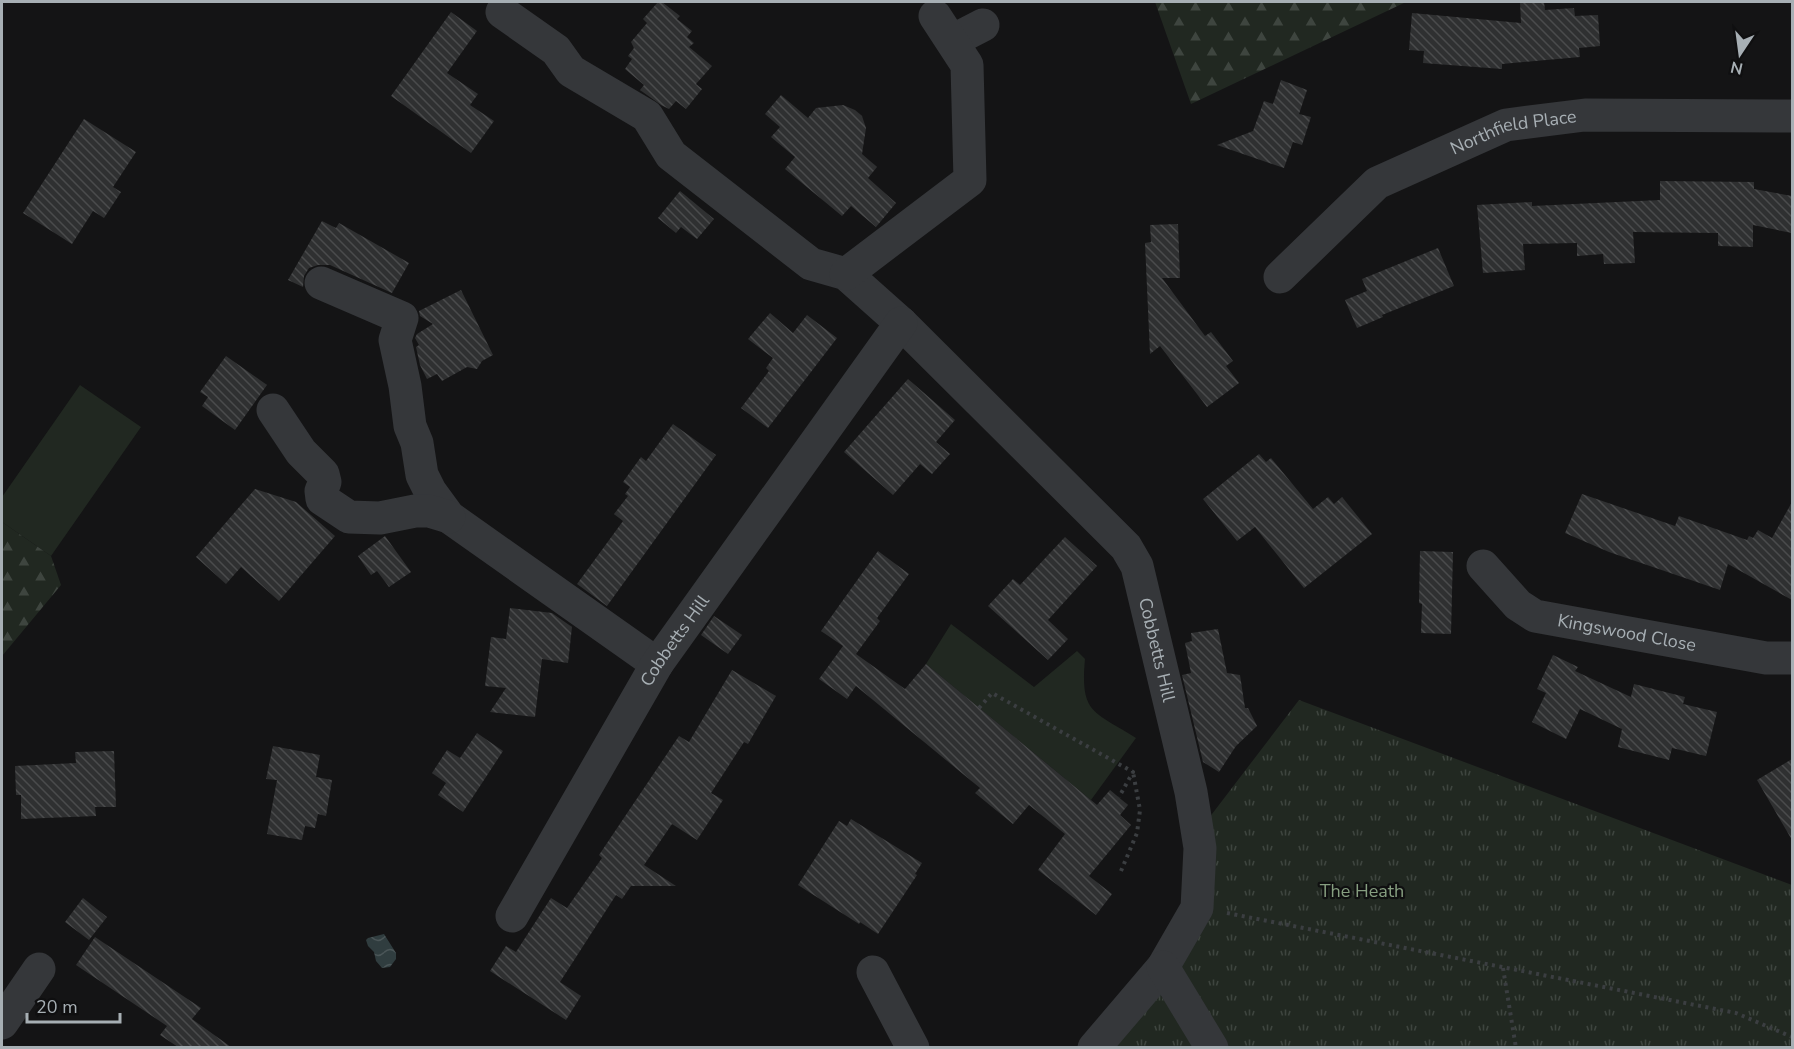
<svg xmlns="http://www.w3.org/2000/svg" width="1794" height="1049" font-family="'Nunito Sans',sans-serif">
	<defs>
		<pattern id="forest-firs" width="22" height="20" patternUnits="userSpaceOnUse" patternTransform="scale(1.5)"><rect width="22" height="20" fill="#212821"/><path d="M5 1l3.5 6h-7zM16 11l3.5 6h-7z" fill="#3e453f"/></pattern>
		<pattern id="park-tufts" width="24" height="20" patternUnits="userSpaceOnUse" patternTransform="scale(1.5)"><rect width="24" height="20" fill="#212821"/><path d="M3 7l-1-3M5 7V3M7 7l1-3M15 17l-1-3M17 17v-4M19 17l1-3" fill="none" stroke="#3e453f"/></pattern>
		<pattern id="water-waves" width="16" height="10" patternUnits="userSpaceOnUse" patternTransform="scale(1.5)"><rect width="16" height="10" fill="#303d3f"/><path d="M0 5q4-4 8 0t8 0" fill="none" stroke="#4b5658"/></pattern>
		<pattern id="building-back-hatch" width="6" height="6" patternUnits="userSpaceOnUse" patternTransform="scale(1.5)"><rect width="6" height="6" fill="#2f3031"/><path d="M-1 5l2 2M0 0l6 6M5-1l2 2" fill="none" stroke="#4a4b4c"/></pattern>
	</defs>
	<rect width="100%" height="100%" fill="#141415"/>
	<path fill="#212821" d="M 80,385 L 141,427 L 51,556 L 2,522 L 2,497 Z
		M 951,624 L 1034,687 L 1077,651 L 1085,659 C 1080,714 1093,711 1136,738 L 1091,800 L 926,664 Z"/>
	<path fill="url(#forest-firs)" d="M 1155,2 L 1406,2 L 1191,104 Z
		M 2,522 L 51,556 L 61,585 L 2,656 Z"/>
	<path fill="url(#park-tufts)" d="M 1299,700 L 1792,885 L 1792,1047 L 1222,1047 L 1170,964 L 1209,818 Z
		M 1160,994 L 1196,1048 L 1114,1048 Z"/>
	<path fill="url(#water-waves)" d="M 384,934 L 396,953 L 396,959 L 390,967 L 382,968 L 376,961 L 374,952 L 368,946 L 366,940 L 368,938 Z"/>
	<path fill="url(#building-back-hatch)" d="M 658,2 L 662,2 L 680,16 L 677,19 L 692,31 L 687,37 L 694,43 L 689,47 L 712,66 L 696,84 L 702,89 L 686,109 L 676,101 L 669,109 L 661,105 L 640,90 L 644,85 L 625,69 L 632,59 L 628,56 L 634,48 L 631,42 L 647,23 L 643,19 Z
		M 1520,2 L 1544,2 L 1545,10 L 1574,8 L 1575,16 L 1598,15 L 1600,46 L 1579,48 L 1580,57 L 1502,64 L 1502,69 L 1423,63 L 1424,51 L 1409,50 L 1412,13 L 1521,23 Z
		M 451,12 L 477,31 L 447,73 L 478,94 L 470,105 L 494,121 L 471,153 L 391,96 Z
		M 1281,80 L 1307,90 L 1299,114 L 1311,117 L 1302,145 L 1293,142 L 1284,168 L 1217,145 L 1253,131 L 1264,101 L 1273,104 Z
		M 781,95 L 808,118 L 816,108 L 843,105 L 855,110 L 862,116 L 866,128 L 862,154 L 877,167 L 868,178 L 896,203 L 876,227 L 851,206 L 842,216 L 785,169 L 795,157 L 771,137 L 780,127 L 765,114 Z
		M 84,119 L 136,152 L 113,187 L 121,192 L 104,218 L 93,211 L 72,244 L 23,213 Z
		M 1660,181 L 1754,182 L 1754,189 L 1792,196 L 1792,233 L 1753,225 L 1753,247 L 1718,246 L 1718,233 L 1633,232 L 1635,263 L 1604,264 L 1603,254 L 1577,256 L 1577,243 L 1523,244 L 1525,270 L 1483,273 L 1477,205 L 1532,202 L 1532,206 L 1660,200 Z
		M 680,191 L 714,219 L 697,239 L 681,227 L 676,233 L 658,218 Z
		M 322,221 L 336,228 L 339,223 L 409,263 L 392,293 L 330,265 L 318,265 L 309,268 L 304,276 L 303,287 L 288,280 Z
		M 1178,224 L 1180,278 L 1162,278 L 1205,336 L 1211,332 L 1233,361 L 1226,366 L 1239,383 L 1207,407 L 1160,346 L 1150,354 L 1145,243 L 1151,242 L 1150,225 Z
		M 1438,248 L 1454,286 L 1382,315 L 1383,317 L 1357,328 L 1345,300 L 1367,291 L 1362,279 Z
		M 461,290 L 493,355 L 482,361 L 477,369 L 467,367 L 442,381 L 437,374 L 427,379 L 420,365 L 416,347 L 419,345 L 415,338 L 417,334 L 433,324 L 420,316 L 419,311 Z
		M 770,313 L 793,333 L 807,315 L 837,338 L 768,428 L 741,408 L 769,371 L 766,368 L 773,358 L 748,339 Z
		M 226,356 L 267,385 L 235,430 L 202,406 L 208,397 L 200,392 Z
		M 908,379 L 955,420 L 936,442 L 950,454 L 932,474 L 920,464 L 893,495 L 844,452 Z
		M 673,424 L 716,455 L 607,606 L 577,584 L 623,521 L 614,514 L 628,496 L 625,494 L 630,487 L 623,482 L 641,457 L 646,461 Z
		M 1259,454 L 1266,462 L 1271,458 L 1313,509 L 1328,497 L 1334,504 L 1342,497 L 1372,534 L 1304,588 L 1255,527 L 1237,541 L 1203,499 Z
		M 255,489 L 296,502 L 335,536 L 279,601 L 241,567 L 226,584 L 196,557 Z
		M 1582,494 L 1675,526 L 1679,516 L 1747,540 L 1749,536 L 1753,538 L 1758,530 L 1772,538 L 1792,502 L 1792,600 L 1728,564 L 1720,590 L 1609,552 L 1565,533 Z
		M 385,536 L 411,572 L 389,587 L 377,571 L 371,575 L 358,556 Z
		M 1065,537 L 1097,566 L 1048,620 L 1068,639 L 1048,660 L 988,606 L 1013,579 L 1020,585 Z
		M 878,551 L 909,574 L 877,618 L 880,621 L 856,654 L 905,689 L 926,664 L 1097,805 L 1110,790 L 1128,805 L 1120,815 L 1131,825 L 1089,876 L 1112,894 L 1096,915 L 1038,870 L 1065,834 L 1029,805 L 1013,824 L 975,793 L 980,788 L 856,686 L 847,699 L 819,679 L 843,646 L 821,631 Z
		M 1420,551 L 1453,552 L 1451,634 L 1421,633 L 1422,604 L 1419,603 Z
		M 510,608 L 552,613 L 572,627 L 568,663 L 542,659 L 535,717 L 490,712 L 506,688 L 485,686 L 491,637 L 506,639 Z
		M 714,616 L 742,635 L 728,654 L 701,635 Z
		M 1218,629 L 1227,673 L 1240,675 L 1245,708 L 1248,708 L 1257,726 L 1236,746 L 1219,772 L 1203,762 L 1182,675 L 1191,673 L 1185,643 L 1192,641 L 1191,633 Z
		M 1553,655 L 1578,667 L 1575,671 L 1631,697 L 1634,684 L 1685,697 L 1683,704 L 1717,712 L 1706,756 L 1672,748 L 1669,760 L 1618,747 L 1622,729 L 1580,709 L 1566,739 L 1532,722 L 1546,693 L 1537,689 Z
		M 732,670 L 776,696 L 748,744 L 744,742 L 711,793 L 723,800 L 697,840 L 672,824 L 644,865 L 676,886 L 631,886 L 622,899 L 616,895 L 560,982 L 581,996 L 566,1020 L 490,971 L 506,946 L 516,952 L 551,898 L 567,908 L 602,858 L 599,855 L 679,736 L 689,742 Z
		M 477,733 L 503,751 L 463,812 L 438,795 L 446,783 L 432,773 L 447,750 L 460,758 Z
		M 273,746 L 320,755 L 316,777 L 332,780 L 326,816 L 318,814 L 315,828 L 305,826 L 302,840 L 267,834 L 277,780 L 266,779 Z
		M 114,751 L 116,807 L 95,807 L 96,816 L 21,819 L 21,795 L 16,795 L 15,766 L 76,763 L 75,752 Z
		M 1792,759 L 1792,840 L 1757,780 Z
		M 851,819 L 922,863 L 915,874 L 917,875 L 878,934 L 860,922 L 859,924 L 798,885 L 839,821 L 847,826 Z
		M 83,898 L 107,917 L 89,940 L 65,922 Z
		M 95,937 L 201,1008 L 192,1019 L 231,1047 L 178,1047 L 160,1035 L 167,1026 L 76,965 Z"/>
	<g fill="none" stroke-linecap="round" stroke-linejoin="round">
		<path stroke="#3b3e41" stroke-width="4" stroke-dasharray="3 4.5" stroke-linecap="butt" d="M 979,708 L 992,693 L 1133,772 L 1119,797
			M 1121,871 L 1137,833 L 1140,810 L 1133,772
			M 1227,913 L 1736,1013 L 1792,1037
			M 1503,968 L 1516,1048"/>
		<g stroke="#35373a" stroke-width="33">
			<path id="s1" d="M 502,12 L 556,50 L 571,71 L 647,116 L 671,155 L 811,264 L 846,274 L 901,323 L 1110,531 L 1126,547 L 1137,566 L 1191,792 L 1200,848 L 1197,908 L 1163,967 L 1094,1048"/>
			<path d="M 952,41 L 983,25"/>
			<path d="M 846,274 L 970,180 L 967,65 L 935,16"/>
			<path id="s2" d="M 1280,277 L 1377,183 L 1506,125 L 1585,115 L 1792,116"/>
			<path d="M 321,283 L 402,318 L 395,340 L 405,386 L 410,426 L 417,443 L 422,475 L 430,491 L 449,517 L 657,664"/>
			<path d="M 273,410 L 301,452 L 323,474 L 325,482 L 321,491 L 322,499 L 349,517 L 380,518 L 415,511 L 429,511 L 449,517"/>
			<path id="s3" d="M 1483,566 L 1518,605 L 1535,616 L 1766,658 L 1792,658"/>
			<path id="s4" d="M 512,916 L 657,664 L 901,323"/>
			<path d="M 1163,967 L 1212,1048"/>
			<path d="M 873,972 L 913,1048"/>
			<path d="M 2,1023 L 39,969"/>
		</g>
	</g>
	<g text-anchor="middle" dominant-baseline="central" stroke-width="4.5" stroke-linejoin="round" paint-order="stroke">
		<g font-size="18" fill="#a7afb4" stroke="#0f0f10">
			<text stroke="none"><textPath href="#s2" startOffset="282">Northfield Place</textPath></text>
			<text stroke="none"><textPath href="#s3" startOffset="166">Kingswood Close</textPath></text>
			<text stroke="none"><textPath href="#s4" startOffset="320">Cobbetts Hill</textPath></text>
			<text stroke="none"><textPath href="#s1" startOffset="939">Cobbetts Hill</textPath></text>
		</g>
		<g font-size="18" fill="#869e80" stroke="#0f0f10">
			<text x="1362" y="891">The Heath</text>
		</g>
	</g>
	<rect width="1794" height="1049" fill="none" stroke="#a7afb4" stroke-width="6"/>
	<g transform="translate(1740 54) rotate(193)" stroke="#0f0f10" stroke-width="4.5" paint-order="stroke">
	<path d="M0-4.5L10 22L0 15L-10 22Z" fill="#a7afb4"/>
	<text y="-9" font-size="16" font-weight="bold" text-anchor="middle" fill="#a7afb4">N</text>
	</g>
	<path d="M27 1013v9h93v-9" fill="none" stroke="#a7afb4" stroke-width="3"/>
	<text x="36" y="1013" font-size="18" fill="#a7afb4" stroke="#0f0f10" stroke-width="4.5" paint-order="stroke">20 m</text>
</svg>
